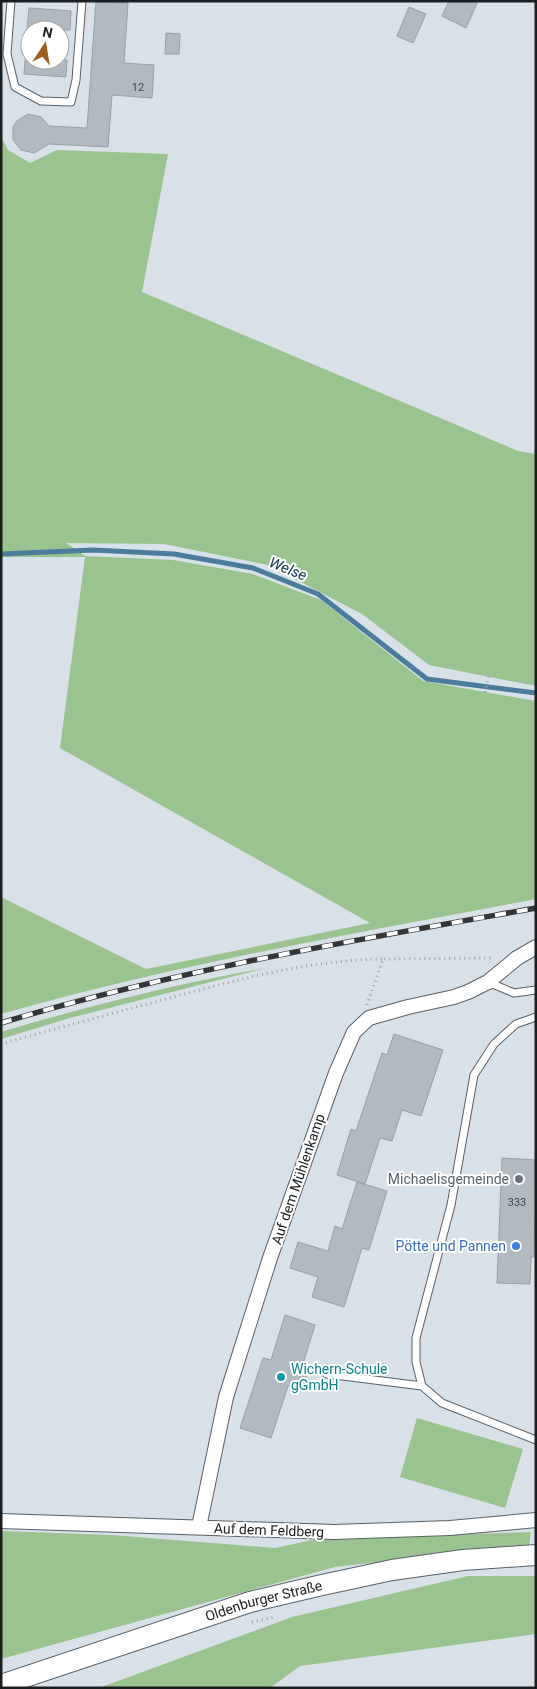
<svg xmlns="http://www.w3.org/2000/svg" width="537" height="1689" font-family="Roboto,sans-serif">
	<rect width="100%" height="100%" fill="#d8e0e8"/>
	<path fill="#9ac38f" d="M 1,136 L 8,150 L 30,163 L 57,150 L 168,154 L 142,292 L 518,451 L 536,454 L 536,686 L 429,665 L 362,614 L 268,565 L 164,544 L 66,543 L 85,556 L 173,560 L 253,574 L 321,600 L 423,681 L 536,701 L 536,899 C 357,933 177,964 1,1014 L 1,897 L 146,969 L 370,923 L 60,748 L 85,557 L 1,557 Z
		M 266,968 L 70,1018 L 1,1039 L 1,1032 C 88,1006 176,984 266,968 Z
		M 417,1418 L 523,1449 L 505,1508 L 400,1477 Z
		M 1,1531 L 111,1535 L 275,1548 L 317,1539 L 531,1532 L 529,1545 L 335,1567 L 1,1659 Z
		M 468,1576 L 536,1576 L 536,1634 L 300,1666 L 270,1688 L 99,1688 L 292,1617 Z"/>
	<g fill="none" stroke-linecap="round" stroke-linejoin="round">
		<path stroke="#4b7c9c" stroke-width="5" d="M 1,554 L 93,550 L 174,554 L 253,568 L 318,594 L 427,679 L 536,693"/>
	</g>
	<path fill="#b2bac1" stroke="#98a0a7" d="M 96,1 L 128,3 L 124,63 L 154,65 L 152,98 L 112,95 L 108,147 L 49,144 L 34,153 L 21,150 L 13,140 L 13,127 L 17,121 L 28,114 L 41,117 L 49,126 L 87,128 Z
		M 449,1 L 478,1 L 466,28 L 442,16 Z
		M 409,7 L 426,14 L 413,43 L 397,36 Z
		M 29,8 L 71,11 L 70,30 L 27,30 Z
		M 166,33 L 180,34 L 179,54 L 165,54 Z
		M 25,60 L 67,60 L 66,77 L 24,74 Z
		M 394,1034 L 443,1050 L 421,1116 L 402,1110 L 392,1141 L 380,1138 L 365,1184 L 337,1175 L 351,1129 L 356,1131 L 382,1053 L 387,1055 Z
		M 502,1158 L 536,1160 L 534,1257 L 531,1257 L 530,1284 L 497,1283 Z
		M 357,1182 L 387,1191 L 369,1250 L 362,1248 L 344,1307 L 312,1297 L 318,1277 L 290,1268 L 298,1242 L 328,1251 L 335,1226 L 342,1229 Z
		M 285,1315 L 315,1325 L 302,1367 L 308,1369 L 302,1390 L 288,1386 L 271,1438 L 240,1428 L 263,1358 L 271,1360 Z"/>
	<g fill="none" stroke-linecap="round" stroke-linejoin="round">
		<defs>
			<path id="lane" d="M 11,1 L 7,54 L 15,87 L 41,101 L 71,102 L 76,80 L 82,1
				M 488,982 L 514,993 L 536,990
				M 536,1017 L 516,1024 L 494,1044 L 474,1075 L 451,1205 L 416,1338 L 416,1362 L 422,1386 L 442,1403 L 536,1440
				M 327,1374 L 422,1386"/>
			<path id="street" d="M 1,1521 L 334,1532 L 450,1528 L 536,1520
				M 199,1527 L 226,1397 L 270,1258 L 336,1073 L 354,1032 L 369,1018 L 408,1007 L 454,997 L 468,992 L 488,982 L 517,958 L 536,947"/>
			<g id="secondary">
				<path id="s1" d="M 1,1685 L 250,1602 L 322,1585 L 392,1570 L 463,1560 L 536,1555"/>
			</g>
		</defs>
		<use href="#lane" stroke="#596167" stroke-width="9"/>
		<use href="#street" stroke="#596167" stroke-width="16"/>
		<use href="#secondary" stroke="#596167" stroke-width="22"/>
		<path stroke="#9da3aa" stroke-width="3" stroke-dasharray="1 4" stroke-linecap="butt" d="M 485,692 L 489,675
			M 367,1005 L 383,959 L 493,958
			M 1,1044 C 57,1028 114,1013 170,998 C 240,979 310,960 383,959
			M 252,1622 L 275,1617"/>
		<use href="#lane" stroke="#fff" stroke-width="7"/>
		<use href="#street" stroke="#fff" stroke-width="14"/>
		<use href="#secondary" stroke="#fff" stroke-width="20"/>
		<defs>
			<path id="rail" d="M 1,1023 C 176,970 356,940 536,908"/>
		</defs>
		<use href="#rail" stroke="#33373a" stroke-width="5.5"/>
		<use href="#rail" stroke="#fff" stroke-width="4" stroke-dasharray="11" stroke-linecap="butt"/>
	</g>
	<circle fill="#6b7280" stroke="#fff" stroke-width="2" cx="519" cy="1179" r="5"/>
	<circle fill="#3f7fe0" stroke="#fff" stroke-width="2" cx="516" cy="1246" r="5"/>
	<circle fill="#0f9aa8" stroke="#fff" stroke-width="2" cx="281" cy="1377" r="5"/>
	<g text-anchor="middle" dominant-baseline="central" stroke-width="4" stroke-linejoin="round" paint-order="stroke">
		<g font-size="11" fill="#414549">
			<text x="138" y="87">12</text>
			<text x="517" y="1202">333</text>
		</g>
		<g font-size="14" fill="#1b1e21" stroke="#fff">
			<text transform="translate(298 1179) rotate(-71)">Auf dem Mühlenkamp</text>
			<text transform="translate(269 1530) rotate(2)">Auf dem Feldberg</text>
			<text stroke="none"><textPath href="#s1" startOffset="276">Oldenburger Straße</textPath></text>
		</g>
		<g font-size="14" fill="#5b616d" stroke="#fff" text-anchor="end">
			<text x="509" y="1179">Michaelisgemeinde</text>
		</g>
		<g font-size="14" fill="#366cbe" stroke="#fff" text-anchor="end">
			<text x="506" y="1246">Pötte und Pannen</text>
		</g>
		<g font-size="14" fill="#0d838f" stroke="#fff" text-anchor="start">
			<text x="291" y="1369">Wichern-Schule<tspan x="291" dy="16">gGmbH</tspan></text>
		</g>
		<g font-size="15" font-style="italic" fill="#173648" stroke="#fff">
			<text transform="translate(288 569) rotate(22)">Welse</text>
		</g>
	</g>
	<rect width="537" height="1689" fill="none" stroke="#1b1e21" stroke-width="5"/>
	<g transform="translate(45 45) rotate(12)"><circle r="24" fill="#ffffff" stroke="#a4a5a6"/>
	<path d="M0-4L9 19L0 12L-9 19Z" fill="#9b5f20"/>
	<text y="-8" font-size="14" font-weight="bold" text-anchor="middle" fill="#1b1e21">N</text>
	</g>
</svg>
